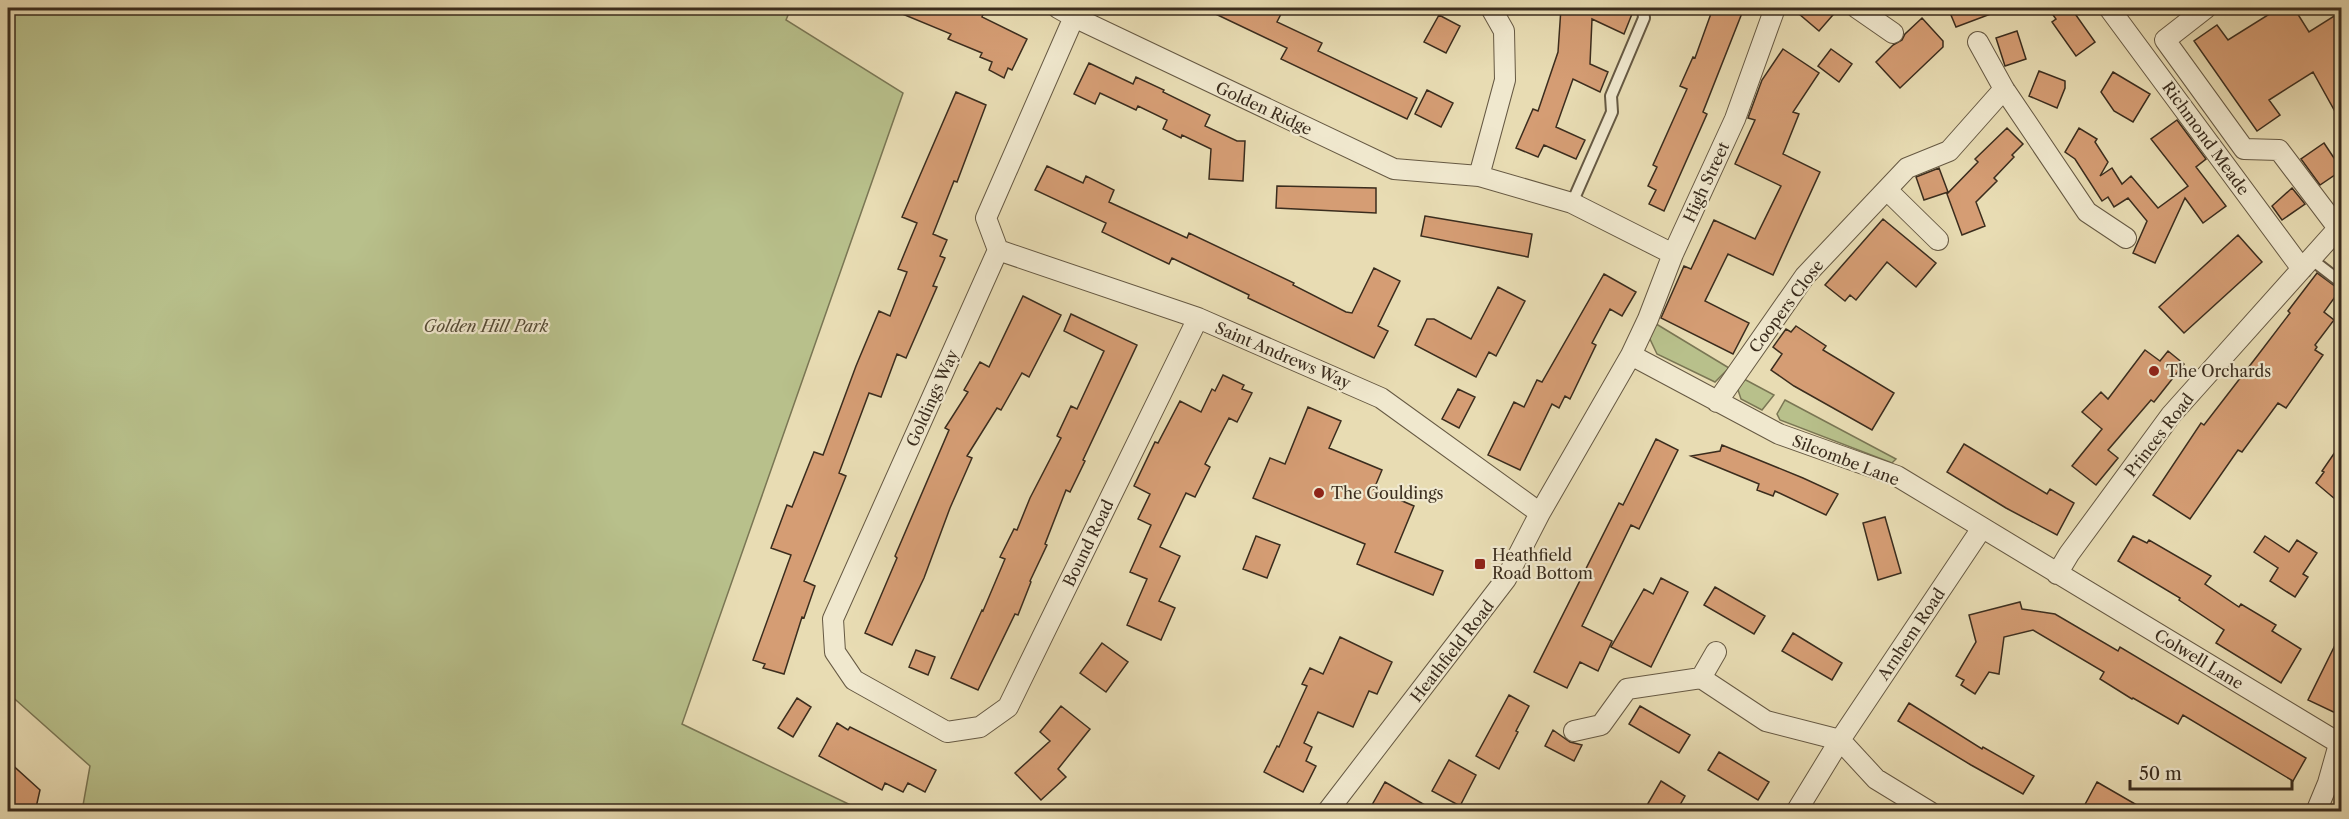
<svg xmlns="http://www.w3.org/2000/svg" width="2349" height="819" font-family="'Libre Caslon Text',serif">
	<rect width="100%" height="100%" fill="#e8dcb3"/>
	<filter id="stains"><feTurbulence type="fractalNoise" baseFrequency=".00333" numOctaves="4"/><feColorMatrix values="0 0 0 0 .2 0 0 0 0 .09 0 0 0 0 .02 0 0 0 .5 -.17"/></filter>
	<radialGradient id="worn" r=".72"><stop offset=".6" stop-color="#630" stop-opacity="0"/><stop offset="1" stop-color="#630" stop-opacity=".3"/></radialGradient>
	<path fill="#b8c08b" stroke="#7a7654" stroke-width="1.5" d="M 8,8 L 791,8 L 786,20 L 903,93 L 682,724 L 863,811 L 82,811 L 90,766 L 8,693 Z
		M 1648,319 L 1729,368 L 1715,382 L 1657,354 L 1649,337 Z
		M 1744,379 L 1774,395 L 1762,410 L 1741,399 L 1737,387 Z
		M 1785,400 L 1896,459 L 1892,463 L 1780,420 L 1777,414 Z"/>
	<path fill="#d59d74" stroke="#3b2d1e" stroke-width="1.5" d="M 888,8 L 986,8 L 982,17 L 1027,39 L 1012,70 L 1008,68 L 1004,78 L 989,70 L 992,62 L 980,57 L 982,53 L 948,39 L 951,34 Z
		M 1203,8 L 1284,8 L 1277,22 L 1322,43 L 1318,51 L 1417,98 L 1407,119 L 1281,59 L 1287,48 Z
		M 1561,8 L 1617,8 L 1632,14 L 1624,34 L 1592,19 L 1590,64 L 1608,72 L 1600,92 L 1573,79 L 1556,127 L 1585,140 L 1576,159 L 1544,145 L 1538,157 L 1516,148 L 1533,109 L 1538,111 L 1558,52 Z
		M 1713,8 L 1744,8 L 1703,112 L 1707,114 L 1664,211 L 1649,204 L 1656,190 L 1648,186 L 1657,167 L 1653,165 L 1687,89 L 1680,86 L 1693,57 L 1695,58 Z
		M 1792,8 L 1839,8 L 1819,31 Z
		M 1948,8 L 2004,8 L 2004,9 L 1956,27 Z
		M 2048,8 L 2071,8 L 2095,42 L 2076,56 L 2052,22 L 2056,19 Z
		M 2279,8 L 2294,8 L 2309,32 L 2342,11 L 2342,124 L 2313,72 L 2269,100 L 2280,115 L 2257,131 L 2194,41 L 2217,25 L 2228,40 Z
		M 1439,15 L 1460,26 L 1446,53 L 1424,42 Z
		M 1922,18 L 1943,41 L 1943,47 L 1900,88 L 1876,62 L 1893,45 L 1902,40 L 1905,34 Z
		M 2017,31 L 2026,59 L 2005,66 L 1996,38 Z
		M 1783,49 L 1819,73 L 1793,112 L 1799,114 L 1783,154 L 1820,172 L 1773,275 L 1728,254 L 1705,301 L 1749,323 L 1733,354 L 1661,318 L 1684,266 L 1691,269 L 1714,220 L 1755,239 L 1781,186 L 1735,164 L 1755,120 L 1748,118 L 1762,80 Z
		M 1831,49 L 1852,64 L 1839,82 L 1818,66 Z
		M 1089,63 L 1133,84 L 1136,77 L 1164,90 L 1163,92 L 1210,115 L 1205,126 L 1237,141 L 1245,141 L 1243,181 L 1209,179 L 1211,149 L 1182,135 L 1181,138 L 1163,129 L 1167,120 L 1138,106 L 1136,110 L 1100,93 L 1095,104 L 1074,94 Z
		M 2039,71 L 2065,81 L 2065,88 L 2057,108 L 2029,96 Z
		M 2113,72 L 2150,94 L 2133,122 L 2114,111 L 2101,92 Z
		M 1427,90 L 1453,103 L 1441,127 L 1415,114 Z
		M 956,92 L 986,105 L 957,182 L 954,181 L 933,234 L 947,240 L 940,256 L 945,258 L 933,286 L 937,287 L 906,358 L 897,354 L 881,397 L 869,393 L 839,473 L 846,476 L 804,581 L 815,586 L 804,618 L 802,617 L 784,674 L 763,668 L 765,664 L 753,660 L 791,555 L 771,548 L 787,505 L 792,507 L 814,452 L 823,455 L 856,366 L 879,311 L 890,316 L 907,272 L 898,269 L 917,223 L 902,217 Z
		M 2177,120 L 2206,159 L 2196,167 L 2226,206 L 2203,223 L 2185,198 L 2155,263 L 2133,253 L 2147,221 L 2128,198 L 2114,207 L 2108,197 L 2102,201 L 2075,159 L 2065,152 L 2079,128 L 2097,139 L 2095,142 L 2108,162 L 2100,176 L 2112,168 L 2122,184 L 2131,176 L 2158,208 L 2188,186 L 2151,139 Z
		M 2007,128 L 2023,144 L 2012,155 L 2014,157 L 1994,178 L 1997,181 L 1976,202 L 1985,226 L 1962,235 L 1947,194 L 1978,162 L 1975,159 Z
		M 2324,143 L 2342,170 L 2320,185 L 2301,159 Z
		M 1047,166 L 1083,183 L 1086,176 L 1114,190 L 1109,202 L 1187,238 L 1189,233 L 1294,283 L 1293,285 L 1346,312 L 1352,313 L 1374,268 L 1400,281 L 1378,326 L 1388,331 L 1374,358 L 1248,298 L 1249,295 L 1172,258 L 1169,264 L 1102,232 L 1106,223 L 1035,190 Z
		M 1939,168 L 1948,192 L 1924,200 L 1916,177 Z
		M 1277,186 L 1376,188 L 1376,213 L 1276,208 Z
		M 2292,188 L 2305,204 L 2282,220 L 2272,206 Z
		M 1425,216 L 1532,234 L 1528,257 L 1421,236 Z
		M 1883,219 L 1936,263 L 1916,287 L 1887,262 L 1856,300 L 1850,295 L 1845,301 L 1825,285 Z
		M 2238,235 L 2262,262 L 2184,333 L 2159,307 Z
		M 2317,273 L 2340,290 L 2324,312 L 2334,320 L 2315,345 L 2317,347 L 2315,350 L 2323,355 L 2286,408 L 2278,403 L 2242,452 L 2238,450 L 2190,519 L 2153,495 L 2201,423 L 2204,425 L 2258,355 L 2290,313 L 2288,311 Z
		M 1604,274 L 1636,292 L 1622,316 L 1610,309 L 1592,343 L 1596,345 L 1570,399 L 1565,396 L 1559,408 L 1552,404 L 1520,470 L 1488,455 L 1514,402 L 1524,407 L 1537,380 L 1542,382 Z
		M 1498,287 L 1525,301 L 1496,356 L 1489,352 L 1476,377 L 1415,345 L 1427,319 L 1434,319 L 1471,339 Z
		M 1023,296 L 1061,315 L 1029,377 L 1022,373 L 1001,410 L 997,408 L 967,456 L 972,458 L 950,508 L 924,578 L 892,645 L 865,633 L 897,558 L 895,556 L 949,430 L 945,428 L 968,392 L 964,390 L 980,362 L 989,367 Z
		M 1071,314 L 1137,345 L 1083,460 L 1085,461 L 1070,492 L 1066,490 L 1045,544 L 1047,545 L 1030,581 L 1031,582 L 1018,615 L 1015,614 L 978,690 L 951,678 L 982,610 L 983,611 L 1005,559 L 1000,557 L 1014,529 L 1017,530 L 1030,498 L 1061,438 L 1057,436 L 1071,406 L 1077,409 L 1104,351 L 1064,331 Z
		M 1796,326 L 1826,346 L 1823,350 L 1894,393 L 1872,430 L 1794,386 L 1771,370 L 1782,354 L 1773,347 L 1786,329 L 1791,332 Z
		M 2145,350 L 2160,361 L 2168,351 L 2184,364 L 2154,402 L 2151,400 L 2108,450 L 2118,458 L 2096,485 L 2072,466 L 2102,429 L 2082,412 L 2101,392 L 2108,399 Z
		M 1223,375 L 1244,385 L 1242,389 L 1252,393 L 1237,422 L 1229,418 L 1205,464 L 1210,467 L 1195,497 L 1186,493 L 1160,547 L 1180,556 L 1159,601 L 1175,608 L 1161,640 L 1127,625 L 1147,579 L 1130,572 L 1151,525 L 1138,519 L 1150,494 L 1134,486 L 1155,442 L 1158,443 L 1180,401 L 1201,412 L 1212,389 L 1215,391 Z
		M 1458,389 L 1475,397 L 1459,428 L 1442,419 Z
		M 1308,407 L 1341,421 L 1329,448 L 1382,470 L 1374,489 L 1414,506 L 1395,552 L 1443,571 L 1433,595 L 1357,564 L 1365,544 L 1253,498 L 1270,458 L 1285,464 Z
		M 1656,439 L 1678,450 L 1639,529 L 1631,525 L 1582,626 L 1612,641 L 1598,671 L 1580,662 L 1567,688 L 1534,672 L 1619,503 L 1623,505 Z
		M 2342,442 L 2342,505 L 2316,483 L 2324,472 L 2322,471 Z
		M 1964,444 L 2047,494 L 2050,489 L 2074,503 L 2057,535 L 2006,508 L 1947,472 Z
		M 1722,445 L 1803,478 L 1838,494 L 1826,515 L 1775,491 L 1773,496 L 1757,490 L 1759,484 L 1691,456 L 1720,451 Z
		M 1885,517 L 1901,573 L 1878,580 L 1863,523 Z
		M 1256,536 L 1280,545 L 1267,578 L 1243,569 Z
		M 2133,536 L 2147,543 L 2149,540 L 2211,576 L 2205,584 L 2239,607 L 2241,604 L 2276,625 L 2272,631 L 2301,649 L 2281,683 L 2216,643 L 2224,630 L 2179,600 L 2180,598 L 2118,561 Z
		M 2265,536 L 2289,552 L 2297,540 L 2317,553 L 2303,574 L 2308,577 L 2295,597 L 2270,581 L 2278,568 L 2254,552 Z
		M 1661,578 L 1688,592 L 1651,667 L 1611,647 L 1644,589 L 1653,594 Z
		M 1715,587 L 1765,616 L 1754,634 L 1704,605 Z
		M 2020,602 L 2022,609 L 2055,614 L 2118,651 L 2120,647 L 2306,758 L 2293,781 L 2183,715 L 2178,724 L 2133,698 L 2132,699 L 2100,679 L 2104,672 L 2033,630 L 2004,637 L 1999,674 L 1989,672 L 1975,694 L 1961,685 L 1964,680 L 1956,676 L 1976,642 L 1969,615 Z
		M 2342,631 L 2342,716 L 2308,700 Z
		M 1793,633 L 1842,663 L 1832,680 L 1782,651 Z
		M 1340,637 L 1392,662 L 1377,694 L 1369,691 L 1353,727 L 1318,712 L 1304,743 L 1312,747 L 1306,761 L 1316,766 L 1303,792 L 1264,772 L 1277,746 L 1279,747 L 1307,686 L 1302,684 L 1310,668 L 1323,674 Z
		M 1102,643 L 1128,662 L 1106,692 L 1080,673 Z
		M 916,650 L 935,657 L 928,675 L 909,667 Z
		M 1509,695 L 1529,706 L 1516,731 L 1518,732 L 1499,769 L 1476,756 Z
		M 797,698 L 811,707 L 793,737 L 778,728 Z
		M 1909,703 L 1982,749 L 1983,747 L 2034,776 L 2023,794 L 1971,765 L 1898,721 Z
		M 1061,706 L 1090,729 L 1058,769 L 1066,777 L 1041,800 L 1015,773 L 1050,741 L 1040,732 Z
		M 1640,706 L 1690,735 L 1679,753 L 1629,724 Z
		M 837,723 L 848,730 L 850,727 L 936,770 L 925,792 L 908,783 L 903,792 L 885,783 L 882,790 L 819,756 Z
		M 1553,730 L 1570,742 L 1582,745 L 1574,761 L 1545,746 Z
		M 1719,752 L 1769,782 L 1758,800 L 1708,770 Z
		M 1449,760 L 1476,775 L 1460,806 L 1432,791 Z
		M 8,761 L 40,790 L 35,812 L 8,812 Z
		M 1661,781 L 1685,796 L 1676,812 L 1643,812 Z
		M 1385,782 L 1437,812 L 1368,812 Z
		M 2097,782 L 2149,812 L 2081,812 Z"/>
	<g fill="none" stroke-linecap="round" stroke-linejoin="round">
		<defs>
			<path id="service" d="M 1572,203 L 1612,112 L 1611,96 L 1644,18 L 1643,8
				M 2311,259 L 2342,283"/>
			<path id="minor" d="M 1058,8 L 1074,17 L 1394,169 L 1479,176 L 1572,203 L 1673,254
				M 1857,8 L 1893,33
				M 2109,8 L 2302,269
				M 2206,8 L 2165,40 L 2244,149 L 2279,150 L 2338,228
				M 1074,17 L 986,218 L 998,250 L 833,619 L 835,652 L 854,680 L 947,732 L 980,727 L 1008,707 L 1198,318
				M 1978,42 L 2004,89 L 2087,212 L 2126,238
				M 1479,176 L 1505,80 L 1504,31 L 1491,8
				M 1887,190 L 1938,240
				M 998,250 L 1198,318 L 1381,398 L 1540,513
				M 1631,355 L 1779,434 L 1897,476 L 2342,745
				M 1717,402 L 1805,276 L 1907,168 L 1949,151 L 2004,89
				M 2057,574 L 2069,554 L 2171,415 L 2342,224
				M 1701,678 L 1766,721 L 1840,740 L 1876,779 L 1930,812
				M 1574,731 L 1601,725 L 1627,689 L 1701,678 L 1716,652
				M 1327,812 L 1506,579 L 1540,513 L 1631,355 L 1648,319 L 1673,254 L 1735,119 L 1775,8
				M 1796,812 L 1840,740 L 1982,528
				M 2316,812 L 2328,783 L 2339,744"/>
		</defs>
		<use href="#service" stroke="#665943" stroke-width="14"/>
		<use href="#minor" stroke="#665943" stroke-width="22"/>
		<use href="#service" stroke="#f0e8ce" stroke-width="10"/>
		<use href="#minor" stroke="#f0e8ce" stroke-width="20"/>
	</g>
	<g fill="#8f2418" stroke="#f0e8ce" stroke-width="2">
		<circle cx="2154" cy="371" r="6"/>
		<circle cx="1319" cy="493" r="6"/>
		<rect x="1474" y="558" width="12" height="12" rx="3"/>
	</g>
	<g text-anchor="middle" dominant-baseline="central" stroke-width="4.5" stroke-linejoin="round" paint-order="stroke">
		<g font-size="16" fill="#3b2d1e" stroke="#f0e8ce">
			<text transform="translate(1264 108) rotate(25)">Golden Ridge</text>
			<text transform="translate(2206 138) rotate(54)">Richmond Meade</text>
			<text transform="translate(1706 182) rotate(-65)">High Street</text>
			<text transform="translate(1786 306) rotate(-53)">Coopers Close</text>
			<text transform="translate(1283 355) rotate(23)">Saint Andrews Way</text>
			<text transform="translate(932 398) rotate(-66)">Goldings Way</text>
			<text transform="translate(2159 435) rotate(-52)">Princes Road</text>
			<text transform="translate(1846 460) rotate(21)">Silcombe Lane</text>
			<text transform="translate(1088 543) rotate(-64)">Bound Road</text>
			<text transform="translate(1911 634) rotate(-56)">Arnhem Road</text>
			<text transform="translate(1452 651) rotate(-52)">Heathfield Road</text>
			<text transform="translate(2199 659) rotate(31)">Colwell Lane</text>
		</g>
		<g font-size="16" font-style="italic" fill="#544a34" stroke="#f0e8ce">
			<text x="486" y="326">Golden Hill Park</text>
		</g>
		<g font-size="16" fill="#3b2d1e" stroke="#f0e8ce" text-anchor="start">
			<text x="2166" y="371">The Orchards</text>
			<text x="1331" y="493">The Gouldings</text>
			<text x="1492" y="555">Heathfield<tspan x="1492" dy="18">Road Bottom</tspan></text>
		</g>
	</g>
	<rect width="2349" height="819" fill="none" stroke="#e8dcb3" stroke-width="30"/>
	<rect x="9" y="9" width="2331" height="801" fill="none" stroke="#3b2d1e" stroke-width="3"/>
	<rect x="15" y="15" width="2319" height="789" fill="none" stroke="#3b2d1e" stroke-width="1.5"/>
	<path d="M2130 780v9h162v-9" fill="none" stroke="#3b2d1e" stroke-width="3"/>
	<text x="2139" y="780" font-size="18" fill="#3b2d1e" stroke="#f0e8ce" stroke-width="4.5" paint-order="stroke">50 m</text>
	<rect width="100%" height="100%" filter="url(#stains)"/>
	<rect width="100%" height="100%" fill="url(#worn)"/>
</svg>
